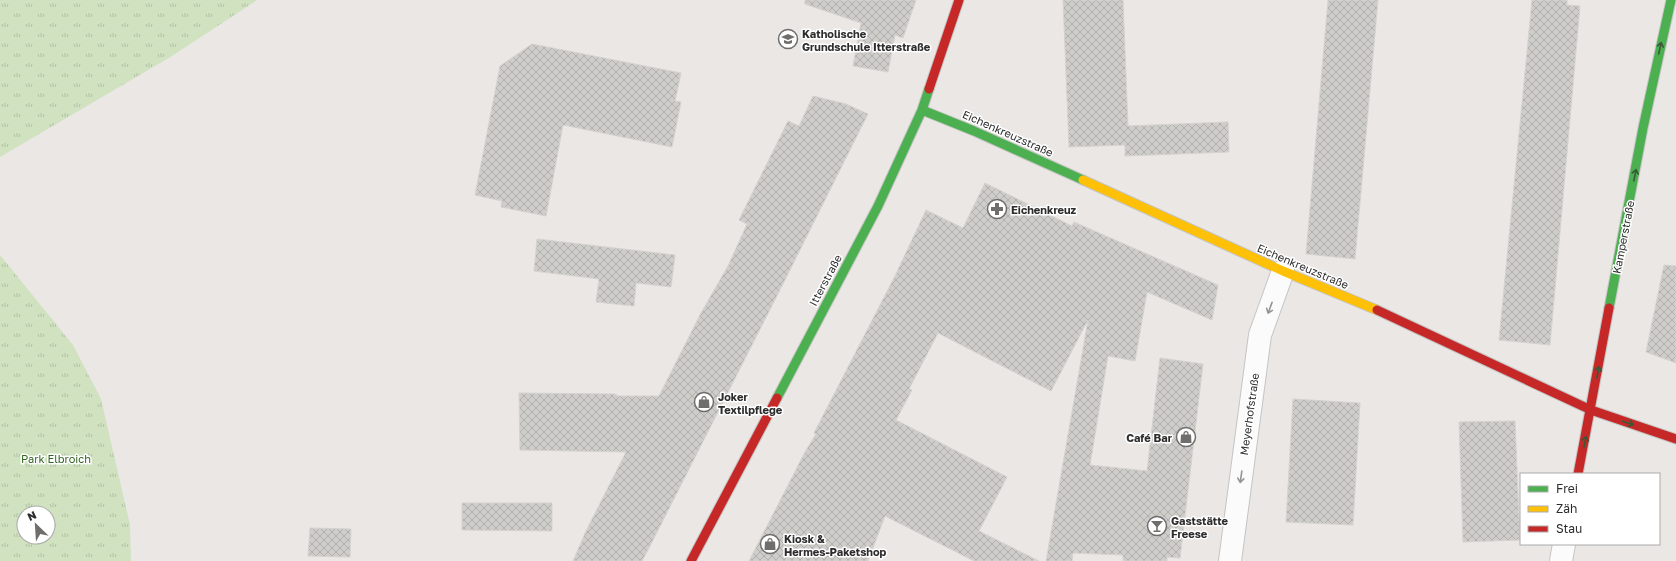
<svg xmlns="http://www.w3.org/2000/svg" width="1676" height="561" font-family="'Golos Text',sans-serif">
	<defs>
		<pattern id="park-tufts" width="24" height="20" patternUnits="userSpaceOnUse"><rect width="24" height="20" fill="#d0e2c0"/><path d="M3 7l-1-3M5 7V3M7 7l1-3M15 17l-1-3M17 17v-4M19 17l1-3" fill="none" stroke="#b3c2a5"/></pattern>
		<pattern id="building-cross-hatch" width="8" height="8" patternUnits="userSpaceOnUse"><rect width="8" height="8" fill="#cfcdca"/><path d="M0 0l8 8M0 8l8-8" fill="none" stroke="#b2b0ae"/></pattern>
	</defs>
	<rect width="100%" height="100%" fill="#eae7e4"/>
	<path fill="url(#park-tufts)" fill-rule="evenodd" d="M 0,0 L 257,0 L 172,56 L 0,157 Z
		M 0,255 L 73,345 L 101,399 L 130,525 L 131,561 L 0,561 ZM 24,513 L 48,513 L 48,537 L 24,537 Z"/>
	<path fill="url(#building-cross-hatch)" stroke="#d5d3d0" d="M 805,0 L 916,0 L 903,38 L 895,35 L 888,72 L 853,66 L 861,23 L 805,4 Z
		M 1063,0 L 1123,0 L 1128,126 L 1228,122 L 1229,152 L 1125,156 L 1125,145 L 1069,147 Z
		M 1328,0 L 1378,0 L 1355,259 L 1306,254 Z
		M 1532,0 L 1567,0 L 1567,5 L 1580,6 L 1550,345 L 1499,340 Z
		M 532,44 L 681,73 L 675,101 L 681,102 L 672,147 L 563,125 L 546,216 L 501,207 L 502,201 L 475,195 L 500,66 Z
		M 813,96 L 846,104 L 868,114 L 787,276 L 649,548 L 642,561 L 573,561 L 586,531 L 626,452 L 520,450 L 519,393 L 615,394 L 618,396 L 659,396 L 701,313 L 728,266 L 747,224 L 739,220 L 788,121 L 799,126 Z
		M 985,183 L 1072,226 L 1074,222 L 1218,285 L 1212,320 L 1147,292 L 1135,361 L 1108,356 L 1090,465 L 1147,471 L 1160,358 L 1203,364 L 1180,558 L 1167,557 L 1167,561 L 1123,561 L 1123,555 L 1073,553 L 1072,561 L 1046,561 L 1088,320 L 1051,391 L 938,333 L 909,389 L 912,390 L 896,420 L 1007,477 L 979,531 L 1039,561 L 974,561 L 885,516 L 868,561 L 749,561 L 805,452 L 816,434 L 814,433 L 895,276 L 926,210 L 963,228 Z
		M 537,239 L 675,255 L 671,287 L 636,283 L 634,306 L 596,302 L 599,279 L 534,271 Z
		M 1664,265 L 1676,266 L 1676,363 L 1646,352 Z
		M 1293,399 L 1360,403 L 1353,525 L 1286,522 Z
		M 1515,421 L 1520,540 L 1463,542 L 1459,422 Z
		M 462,503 L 552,503 L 552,531 L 462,530 Z
		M 310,528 L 351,529 L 350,557 L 308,556 Z"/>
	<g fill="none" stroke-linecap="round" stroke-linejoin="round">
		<defs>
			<path id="street" d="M 1230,561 L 1260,335 L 1283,271
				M 1561,561 L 1564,544"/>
			<path id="fast" d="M 922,110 L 974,131 L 1083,180
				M 1609,308 L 1643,128 L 1671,0
				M 777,398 L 878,206 L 922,110 L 929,89"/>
			<path id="slow" d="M 1083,180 L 1283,271 L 1377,310"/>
			<path id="jam" d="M 929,89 L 959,0
				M 1377,310 L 1591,410 L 1676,439
				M 1578,474 L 1609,308
				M 691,561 L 777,398"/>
		</defs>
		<use href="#street" stroke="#c4c4c4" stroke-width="24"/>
		<use href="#fast" stroke="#c4c4c4" stroke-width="11"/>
		<use href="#slow" stroke="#c4c4c4" stroke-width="11"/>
		<use href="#jam" stroke="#c4c4c4" stroke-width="11"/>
		<use href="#street" stroke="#fcfbfb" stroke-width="22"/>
		<use href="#fast" stroke="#4caf50" stroke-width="9"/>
		<use href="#slow" stroke="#ffc107" stroke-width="9"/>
		<use href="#jam" stroke="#c62828" stroke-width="9"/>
	</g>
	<defs><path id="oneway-shaft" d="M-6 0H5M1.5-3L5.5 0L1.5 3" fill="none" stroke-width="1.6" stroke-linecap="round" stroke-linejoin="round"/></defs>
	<g stroke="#385a39">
		<use href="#oneway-shaft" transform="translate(1660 48) rotate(-78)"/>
		<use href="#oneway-shaft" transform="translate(1635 175) rotate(-79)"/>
		<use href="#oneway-shaft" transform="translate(1598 372) rotate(-79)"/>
		<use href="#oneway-shaft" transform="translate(1628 423) rotate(18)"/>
		<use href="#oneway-shaft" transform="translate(1585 442) rotate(-79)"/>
	</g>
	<g stroke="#949494">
		<use href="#oneway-shaft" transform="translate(1270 308) rotate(110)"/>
		<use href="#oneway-shaft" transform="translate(1241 477) rotate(98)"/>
	</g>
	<defs>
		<symbol id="school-ring" viewBox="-11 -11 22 22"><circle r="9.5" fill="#fff" stroke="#6f6e6d" stroke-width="1.5"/><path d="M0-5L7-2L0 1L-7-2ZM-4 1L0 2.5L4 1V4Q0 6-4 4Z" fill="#6f6e6d"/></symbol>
		<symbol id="pharmacy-ring" viewBox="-11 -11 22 22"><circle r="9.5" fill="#fff" stroke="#6f6e6d" stroke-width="1.5"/><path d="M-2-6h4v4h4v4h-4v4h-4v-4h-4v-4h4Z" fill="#6f6e6d"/></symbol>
		<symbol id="shop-ring" viewBox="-11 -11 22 22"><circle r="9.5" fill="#fff" stroke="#6f6e6d" stroke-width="1.5"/><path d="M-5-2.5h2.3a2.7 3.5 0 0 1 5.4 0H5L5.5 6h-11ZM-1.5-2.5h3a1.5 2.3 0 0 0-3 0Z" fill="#6f6e6d"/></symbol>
		<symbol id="bar-ring" viewBox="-11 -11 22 22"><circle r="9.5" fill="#fff" stroke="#6f6e6d" stroke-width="1.5"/><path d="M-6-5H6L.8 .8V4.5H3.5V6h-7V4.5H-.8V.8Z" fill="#6f6e6d"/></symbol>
	</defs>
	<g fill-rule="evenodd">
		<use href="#school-ring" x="777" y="28" width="22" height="22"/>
		<use href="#pharmacy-ring" x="986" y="198" width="22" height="22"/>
		<use href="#shop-ring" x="693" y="391" width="22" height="22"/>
		<use href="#shop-ring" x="1175" y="426" width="22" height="22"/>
		<use href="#bar-ring" x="1146" y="515" width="22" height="22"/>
		<use href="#shop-ring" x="759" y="533" width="22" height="22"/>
	</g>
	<g text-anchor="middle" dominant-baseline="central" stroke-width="3" stroke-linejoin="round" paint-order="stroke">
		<g font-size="11" font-weight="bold" fill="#2d2d2d" stroke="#fff" text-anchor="start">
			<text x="802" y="33">Katholische<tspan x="802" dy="13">Grundschule Itterstraße</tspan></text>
			<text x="1011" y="209">Eichenkreuz</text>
			<text x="718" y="396">Joker<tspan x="718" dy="13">Textilpflege</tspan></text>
			<text x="1172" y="437" text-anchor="end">Café Bar</text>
			<text x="1171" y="520">Gaststätte<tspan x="1171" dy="13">Freese</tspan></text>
			<text x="784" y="538">Kiosk &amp;<tspan x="784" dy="13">Hermes-Paketshop</tspan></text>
		</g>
		<g font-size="11" fill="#2d2d2d" stroke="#fff">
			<text transform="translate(1008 133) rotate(24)">Eichenkreuzstraße</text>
			<text transform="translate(1623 237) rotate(-79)">Kamperstraße</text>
			<text transform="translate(1303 266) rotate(23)">Eichenkreuzstraße</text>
			<text transform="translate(825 280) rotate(-62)">Itterstraße</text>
			<text transform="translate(1249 414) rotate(-82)">Meyerhofstraße</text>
		</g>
		<g font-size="11" fill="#336522" stroke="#fff">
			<text x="56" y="458">Park Elbroich</text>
		</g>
	</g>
	<rect x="1520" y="473" width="140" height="72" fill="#ffffff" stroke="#ababab"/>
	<rect x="1528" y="486" width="20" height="6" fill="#4caf50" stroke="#ababab"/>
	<text x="1556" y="493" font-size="12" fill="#2d2d2d">Frei</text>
	<rect x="1528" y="506" width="20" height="6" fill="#ffc107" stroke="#ababab"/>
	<text x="1556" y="513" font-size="12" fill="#2d2d2d">Zäh</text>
	<rect x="1528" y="526" width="20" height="6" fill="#c62828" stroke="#ababab"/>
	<text x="1556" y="533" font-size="12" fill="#2d2d2d">Stau</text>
	<g transform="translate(36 525) rotate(335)"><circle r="19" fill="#ffffff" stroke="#ababab"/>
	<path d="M0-3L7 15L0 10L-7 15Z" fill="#6f6e6d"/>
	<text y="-6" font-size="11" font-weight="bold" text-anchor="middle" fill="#2d2d2d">N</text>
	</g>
</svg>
